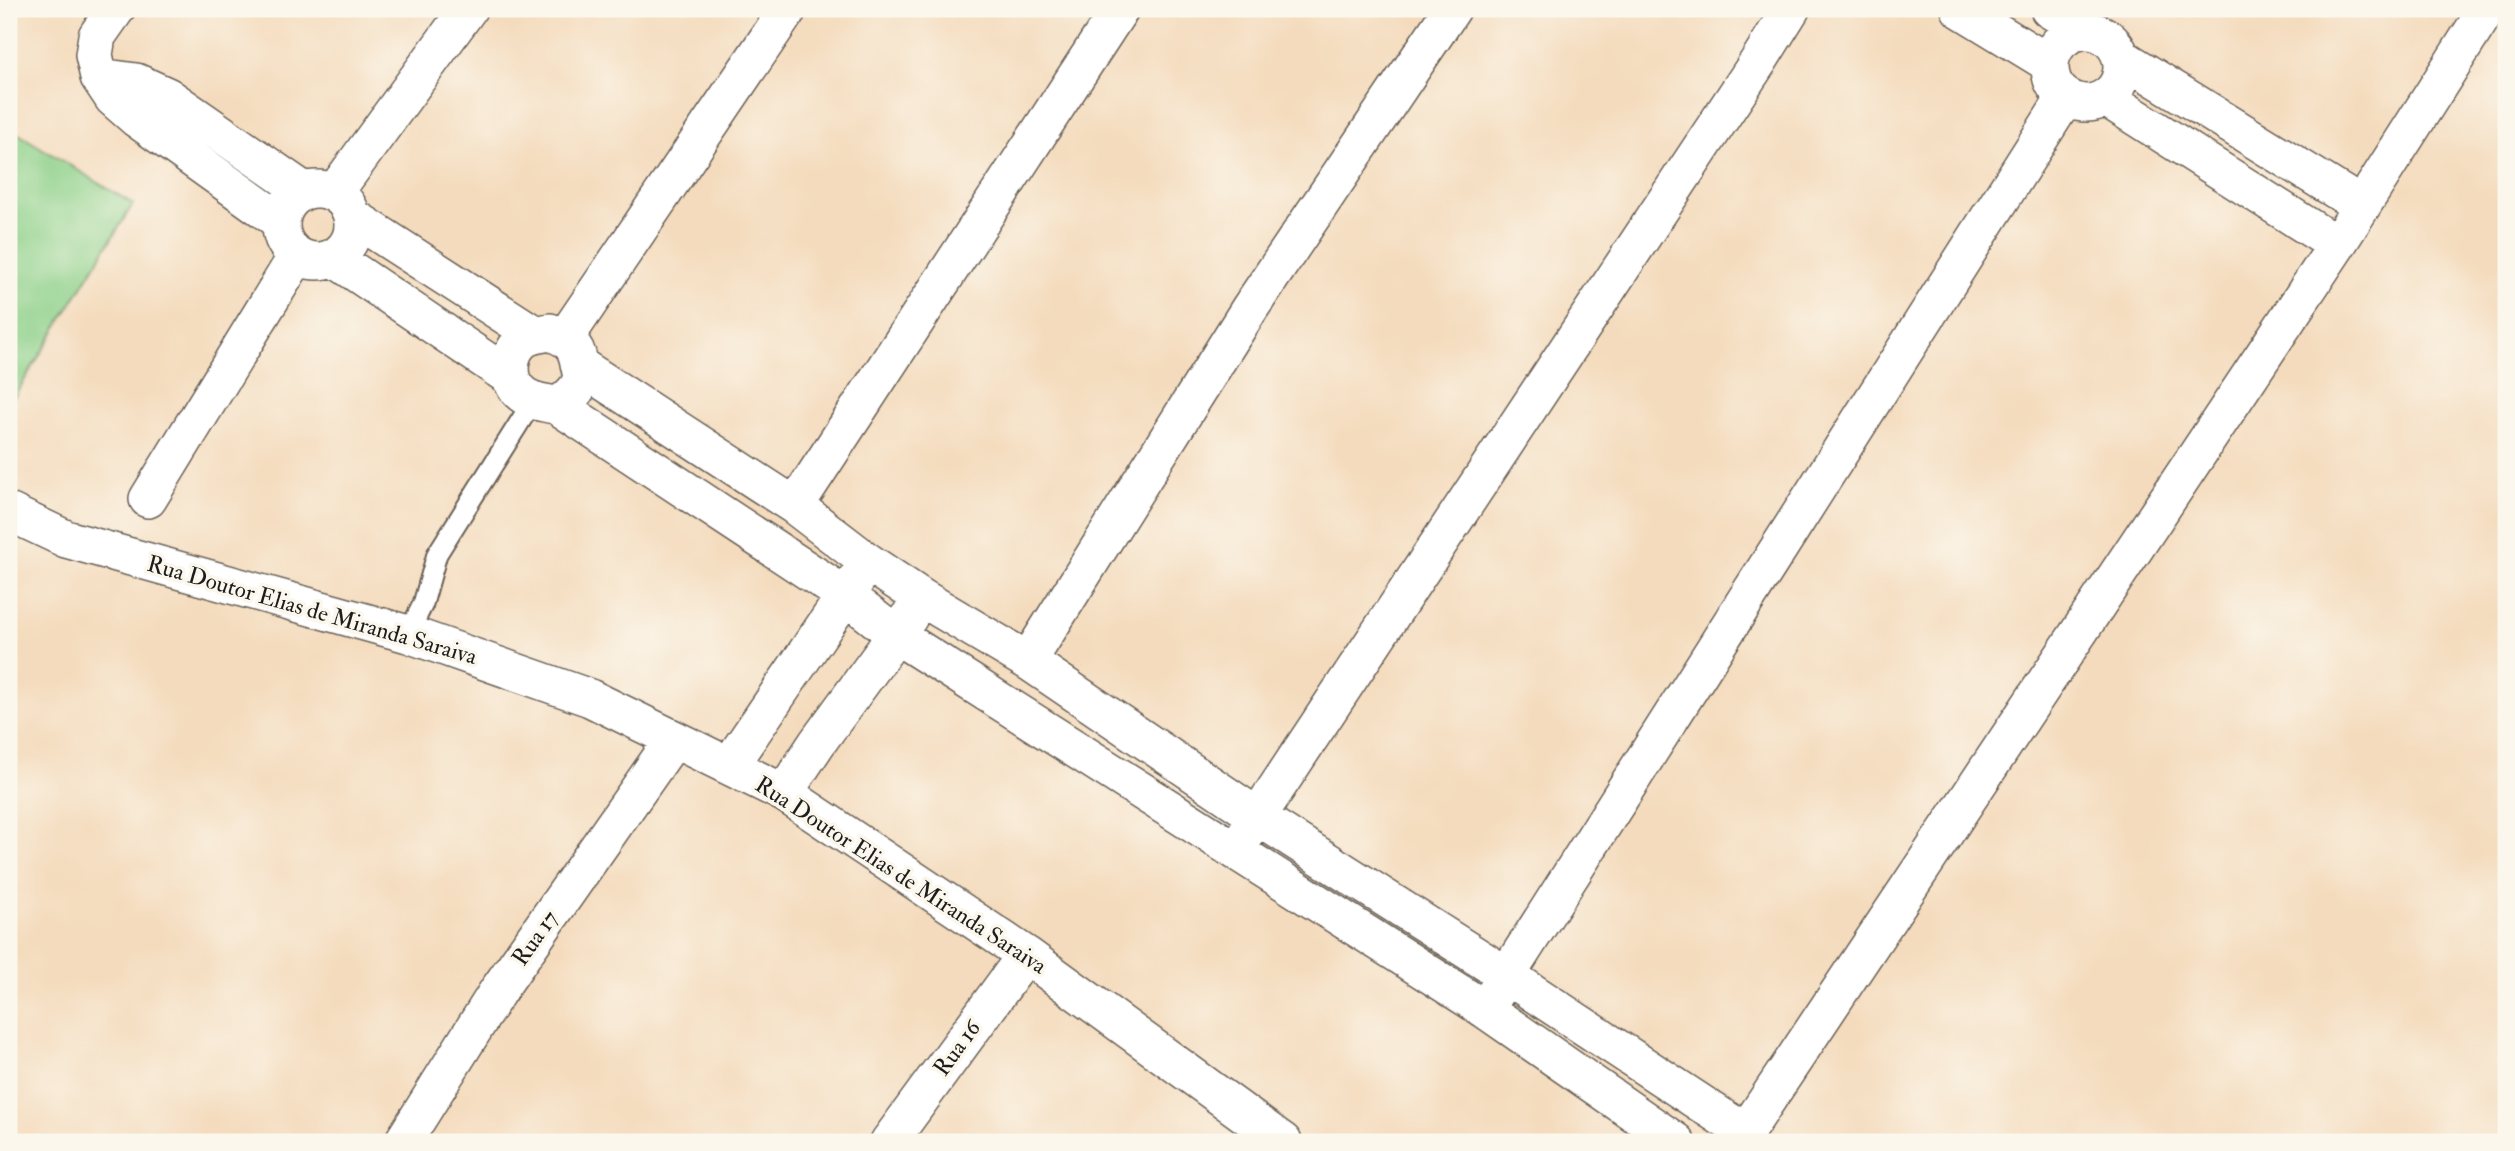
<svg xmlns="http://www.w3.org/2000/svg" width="2515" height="1151" font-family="'IM FELL Double Pica',serif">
	<rect width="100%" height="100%" fill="#fbf7ec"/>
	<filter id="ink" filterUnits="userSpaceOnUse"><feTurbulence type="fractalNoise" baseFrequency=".0143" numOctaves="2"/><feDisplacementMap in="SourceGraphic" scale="14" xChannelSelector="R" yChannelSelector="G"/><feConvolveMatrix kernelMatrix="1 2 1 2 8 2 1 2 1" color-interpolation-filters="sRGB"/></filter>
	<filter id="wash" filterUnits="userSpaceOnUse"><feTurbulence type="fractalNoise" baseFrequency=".00686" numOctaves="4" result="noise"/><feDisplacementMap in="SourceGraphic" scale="28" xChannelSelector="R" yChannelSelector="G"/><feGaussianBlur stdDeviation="1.57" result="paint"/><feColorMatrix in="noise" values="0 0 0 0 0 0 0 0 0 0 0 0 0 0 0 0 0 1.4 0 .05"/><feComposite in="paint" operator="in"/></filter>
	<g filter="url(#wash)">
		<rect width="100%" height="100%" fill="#f4dbbd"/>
		<path fill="#8cd089" stroke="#547652" stroke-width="2" d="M 17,133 L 133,204 L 12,400 L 9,398 L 9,147 Z"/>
	</g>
	<g filter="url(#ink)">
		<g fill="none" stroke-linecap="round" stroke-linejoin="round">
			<defs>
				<path id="lane" d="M 408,634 L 423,604 L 437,554 L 533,401"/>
				<path id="street" d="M 116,9 L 97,36 L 94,55 L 99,77 L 113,98 L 137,119 L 281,222
					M 1960,9 L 2050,64
					M 2049,9 L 2086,31
					M2050 67a36 36 0 1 1 72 0a36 36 0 1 1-72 0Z
					M 2121,57 L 2362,206
					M 99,77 L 136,82 L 167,96 L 304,191
					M 2106,98 L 2337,245
					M281 225a36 36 0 1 1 72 0a36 36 0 1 1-72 0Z
					M 334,193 L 468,9
					M 353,217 L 534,334
					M 334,258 L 510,377
					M 550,332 C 567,338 576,344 579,363 C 580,368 582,375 581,380 C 578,391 567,399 558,406 C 545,402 533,403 522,394 C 505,381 507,353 523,340 C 531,334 540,334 550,332 Z
					M 565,338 L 788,9
					M 580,366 L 795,506 L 868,562 L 922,598 L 1028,661 L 1258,817 L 1506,975 L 1746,1133
					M 558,406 L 846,596 L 896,635 L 1486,1010 L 1676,1142
					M 148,499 L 297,256
					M 795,506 L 1120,9
					M 9,512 L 66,539 L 408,634 L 590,698 L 784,793 L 1026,955 L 1283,1142
					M 1028,661 L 1250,308 L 1452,9
					M 729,766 L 860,574
					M 784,793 L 817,743 L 909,617
					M 1244,837 L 1758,62 L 1791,9
					M 1493,997 L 2066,97
					M 403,1142 L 497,992 L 674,739
					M 889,1142 L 1026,955
					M 1739,1142 L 2337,245 L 2487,9"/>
			</defs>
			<use href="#lane" stroke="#685f54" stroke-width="23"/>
			<use href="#street" stroke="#685f54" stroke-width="40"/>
			<use href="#lane" stroke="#fff" stroke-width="19"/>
			<use href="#street" stroke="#fff" stroke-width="37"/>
		</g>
	</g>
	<g text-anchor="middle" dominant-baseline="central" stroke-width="7" stroke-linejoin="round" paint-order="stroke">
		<g font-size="23" fill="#1c1c1c" stroke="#fbf7ec">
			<text transform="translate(312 610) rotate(16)">Rua Doutor Elias de Miranda Saraiva</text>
			<text transform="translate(901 875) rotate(33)">Rua Doutor Elias de Miranda Saraiva</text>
			<text transform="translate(535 938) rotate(-55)">Rua 17</text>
			<text transform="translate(957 1048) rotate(-54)">Rua 16</text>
		</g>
	</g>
	<rect width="2515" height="1151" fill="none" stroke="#fbf7ec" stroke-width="35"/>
</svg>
